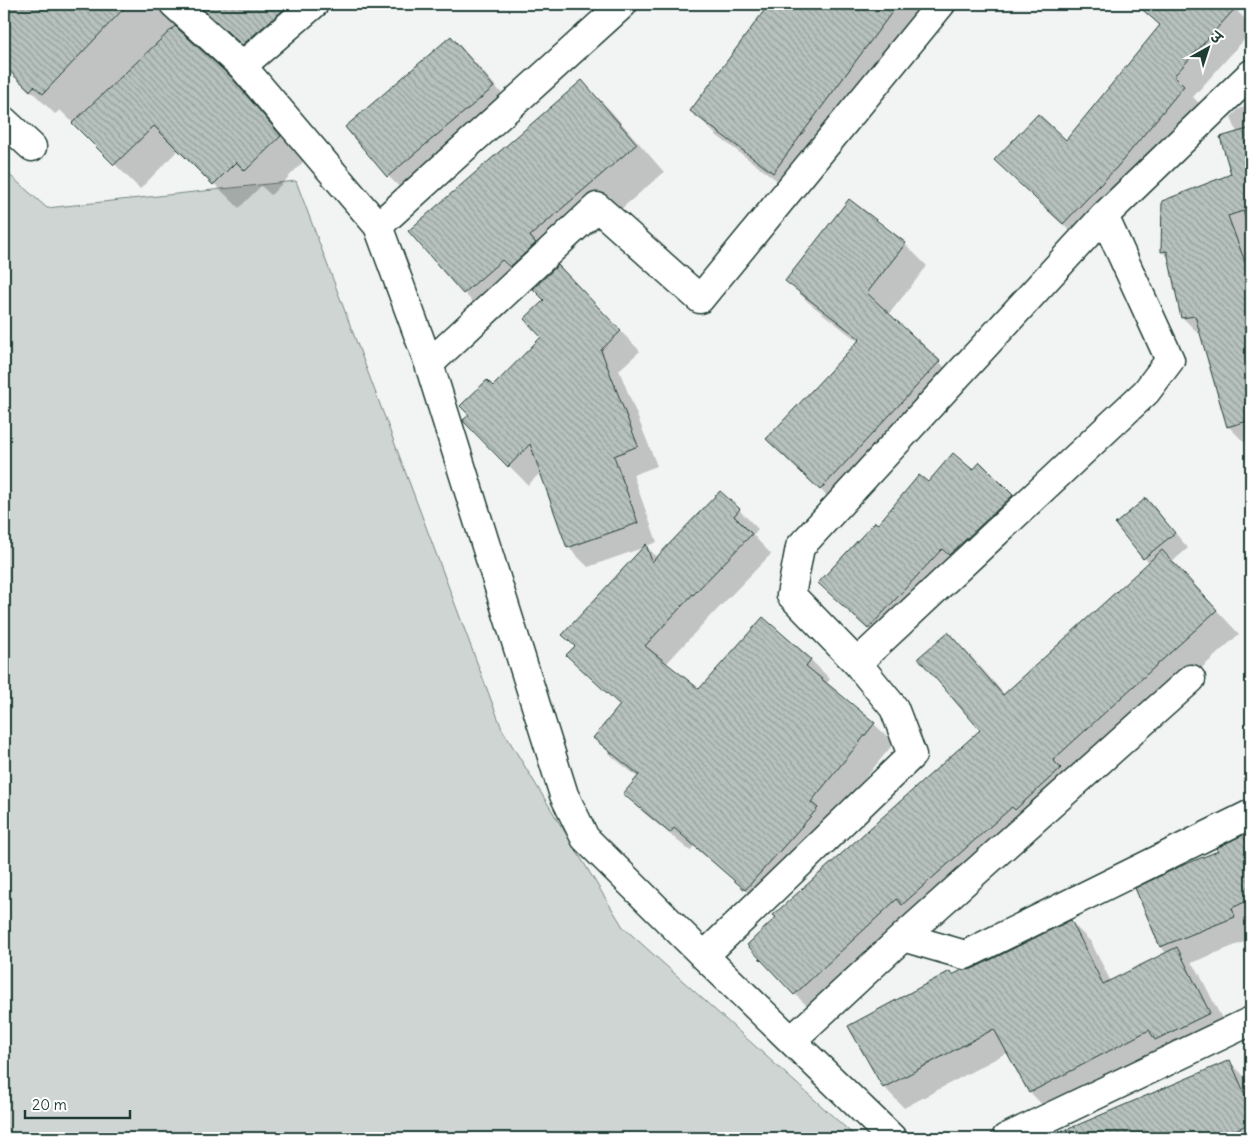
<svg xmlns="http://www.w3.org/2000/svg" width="1255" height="1142" font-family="Delius,'Playpen Sans Deva',sans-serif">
	<defs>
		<pattern id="building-back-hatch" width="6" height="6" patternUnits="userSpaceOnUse" patternTransform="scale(1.25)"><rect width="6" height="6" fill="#b7c1bd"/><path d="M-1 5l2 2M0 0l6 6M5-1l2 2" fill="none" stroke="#949e9a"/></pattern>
	</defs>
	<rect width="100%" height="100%" fill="#f2f3f3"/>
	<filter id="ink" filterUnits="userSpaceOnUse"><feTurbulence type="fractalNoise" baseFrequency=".02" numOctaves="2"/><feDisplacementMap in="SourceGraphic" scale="10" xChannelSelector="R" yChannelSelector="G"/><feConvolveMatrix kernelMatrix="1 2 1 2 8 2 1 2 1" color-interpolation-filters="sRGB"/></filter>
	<g filter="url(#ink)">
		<path fill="#ced5d3" stroke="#768984" d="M 4,170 L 47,208 L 296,181 L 502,729 L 623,927 L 857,1138 L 4,1138 Z"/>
		<path fill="#0003" d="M 4,4 L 163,4 L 184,25 L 183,34 L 255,103 L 304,161 L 271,195 L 261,186 L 239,208 L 179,149 L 140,189 L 60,110 L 55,114 L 4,65 Z
			M 201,4 L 334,4 L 265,66 L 221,26 L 200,5 Z
			M 770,4 L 961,4 L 933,37 L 923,28 L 798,196 L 716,135 L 692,110 Z
			M 1141,4 L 1240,4 L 1235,9 L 1251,25 L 1251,32 L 1193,97 L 1199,103 L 1199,112 L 1083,243 L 1015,180 L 1066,142 L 1160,26 L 1139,5 Z
			M 451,38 L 473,60 L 515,109 L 410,197 L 388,176 Z
			M 582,82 L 610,110 L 664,172 L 556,265 L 640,351 L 619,370 L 657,466 L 633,475 L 657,542 L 646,546 L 658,558 L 739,510 L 758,529 L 753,535 L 771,554 L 713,614 L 713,613 L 666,664 L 699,691 L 763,618 L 811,660 L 830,679 L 826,684 L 874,724 L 894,743 L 830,821 L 765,908 L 694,846 L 690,851 L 644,813 L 625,794 L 639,778 L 614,758 L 595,738 L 621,706 L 568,655 L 576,647 L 645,547 L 588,567 L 568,547 L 541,472 L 528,485 L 465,421 L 493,387 L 543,337 L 546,300 L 531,287 L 492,321 L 464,293 Z
			M 1251,105 L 1251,440 L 1244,442 L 1228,426 L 1201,333 L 1198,333 L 1182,317 L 1170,259 L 1162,251 L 1233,174 L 1237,133 L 1231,117 L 1239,109 Z
			M 850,200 L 905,244 L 927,266 L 889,314 L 961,383 L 842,510 L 767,439 L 859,342 L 808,302 L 787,280 Z
			M 973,472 L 1012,495 L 1030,513 L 887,646 L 838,601 L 878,526 L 929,484 Z
			M 1146,500 L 1160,515 L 1188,548 L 1172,562 L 1239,634 L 818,1017 L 795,994 L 982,730 L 948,634 L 971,656 L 1005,695 L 1150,563 L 1144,558 Z
			M 1251,833 L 1251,939 L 1191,963 L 1197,969 L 1229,1033 L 1050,1113 L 1030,1092 L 1008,1052 L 904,1108 L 884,1087 L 950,973 L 953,976 L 972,970 L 1071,922 L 1091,942 L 1111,982 L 1167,954 L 1161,947 L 1137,889 L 1219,852 L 1218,849 Z
			M 1230,1062 L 1248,1080 L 1251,1087 L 1251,1138 L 1060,1138 L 1105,1115 Z"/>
		<path fill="url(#building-back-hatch)" stroke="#1f3d34" d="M 4,4 L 128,4 L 43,94 L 34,86 L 30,91 L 4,66 Z
			M 199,4 L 290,4 L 242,45 L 198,5 Z
			M 769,4 L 898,4 L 773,173 L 690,111 Z
			M 1136,4 L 1239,4 L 1174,76 L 1184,86 L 1118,166 L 1063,224 L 994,160 L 1038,114 L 1066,140 L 1160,25 Z
			M 175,26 L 231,77 L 281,136 L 245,171 L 236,162 L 213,185 L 154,126 L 114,165 L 72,123 Z
			M 451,36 L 494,87 L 387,177 L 345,127 Z
			M 582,80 L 637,144 L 530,236 L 536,243 L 510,267 L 502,260 L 463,294 L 408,231 Z
			M 1251,128 L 1251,216 L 1245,217 L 1243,211 L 1228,216 L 1251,278 L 1251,420 L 1227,427 L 1195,316 L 1181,318 L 1167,251 L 1161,252 L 1162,201 L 1231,174 L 1220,137 Z
			M 849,199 L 906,243 L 867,293 L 940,361 L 820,490 L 766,439 L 860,339 L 785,281 Z
			M 558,265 L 621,331 L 601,350 L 638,446 L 614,456 L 638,523 L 567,548 L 530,444 L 508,467 L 464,422 L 463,420 L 469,415 L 460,406 L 487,380 L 493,386 L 541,337 L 524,319 L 544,300 L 533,289 Z
			M 953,453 L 973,470 L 980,462 L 1013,495 L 949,555 L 942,549 L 868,629 L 818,583 L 875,522 L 878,524 L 919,475 L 928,482 Z
			M 720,491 L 740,509 L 734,516 L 752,534 L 693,595 L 693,594 L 645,646 L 699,689 L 763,617 L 811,659 L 806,666 L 875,723 L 811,802 L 818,808 L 745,890 L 674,828 L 670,833 L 623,794 L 639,775 L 593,738 L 620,705 L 566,655 L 575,646 L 562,635 L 646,544 L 652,562 Z
			M 1146,498 L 1175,533 L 1143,559 L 1115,524 Z
			M 1162,550 L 1217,610 L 1053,760 L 1061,768 L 1015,810 L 1012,807 L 902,905 L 897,899 L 794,995 L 747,945 L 776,917 L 773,915 L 980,730 L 918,658 L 948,632 L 1003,695 Z
			M 1251,831 L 1251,899 L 1232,908 L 1235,917 L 1160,947 L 1135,888 L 1181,866 L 1218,851 L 1216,848 Z
			M 1071,920 L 1103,984 L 1177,947 L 1210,1013 L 1155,1040 L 1149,1030 L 1029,1093 L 994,1029 L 883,1088 L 848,1026 L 950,971 L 952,975 L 962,970 L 972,969 Z
			M 1230,1060 L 1251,1108 L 1251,1123 L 1217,1138 L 1047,1138 Z"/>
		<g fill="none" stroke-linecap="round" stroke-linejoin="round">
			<defs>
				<path id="minor" d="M 174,4 L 242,66 L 378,226 L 429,364 L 564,795 L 585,838 L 704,956 L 892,1138
					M 242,66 L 314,4
					M 4,121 L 32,147
					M 378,226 L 623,4
					M 429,364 L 597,207 L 700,299 L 941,4
					M 857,663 L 1146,392 L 1170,360 L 1104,216
					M 903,937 L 965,955 L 1251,814
					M 704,956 L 912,755 L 894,708 L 857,663 L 791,595 L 800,547 L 1104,216 L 1251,74
					M 792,1040 L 903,937 L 1191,679
					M 1006,1138 L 1251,1021"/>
			</defs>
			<use href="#minor" stroke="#1f3d34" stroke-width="31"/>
			<use href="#minor" stroke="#fff" stroke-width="28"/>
		</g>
	</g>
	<rect width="1255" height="1142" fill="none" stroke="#fff" stroke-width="20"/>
	<rect x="10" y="10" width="1235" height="1122" fill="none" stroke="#1f3d34" stroke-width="2" filter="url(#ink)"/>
	<g transform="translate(1208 48) rotate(39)" stroke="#ffffff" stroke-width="4" paint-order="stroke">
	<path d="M0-4L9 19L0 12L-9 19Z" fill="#1f3d34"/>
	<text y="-8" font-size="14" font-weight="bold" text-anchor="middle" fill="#1f3d34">उ</text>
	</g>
	<path d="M25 1110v8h105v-8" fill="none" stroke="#1f3d34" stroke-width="2.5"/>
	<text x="32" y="1110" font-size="15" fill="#1f3d34" stroke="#ffffff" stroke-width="4" paint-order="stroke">20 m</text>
</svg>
